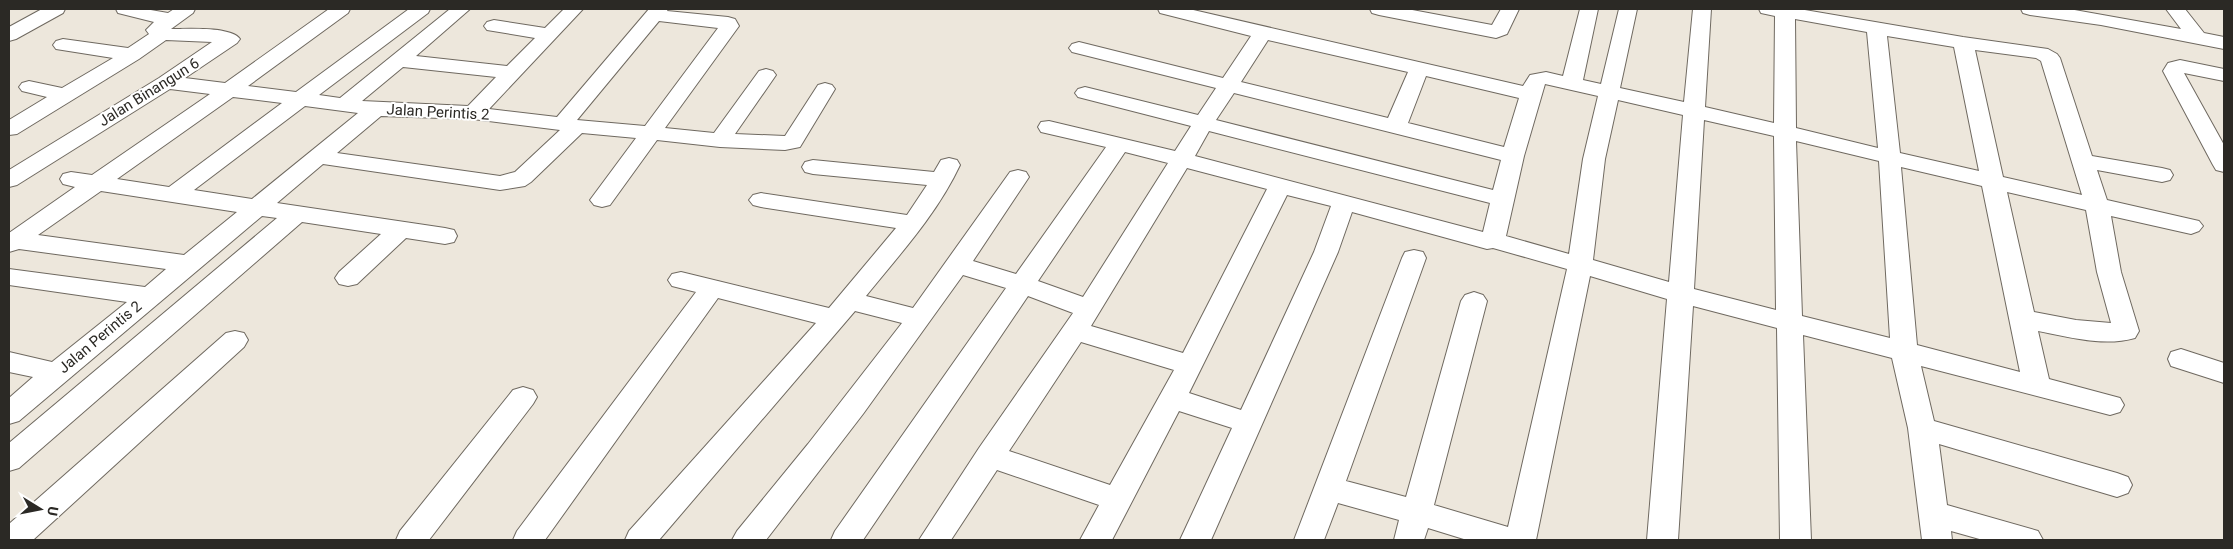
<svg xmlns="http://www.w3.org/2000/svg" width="2233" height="549" font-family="Roboto,sans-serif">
	<rect width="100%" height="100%" fill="#ede7dc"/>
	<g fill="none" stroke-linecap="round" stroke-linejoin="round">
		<defs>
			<path id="minor" d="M 42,9 L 65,9 L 63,13 L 16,39 L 9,41 L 9,27 Z
				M 116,9 L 145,9 L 168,13 L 174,9 L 195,9 L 193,13 L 171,29 C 186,29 231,26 240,39 L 237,43 L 185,78 L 225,83 L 329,9 L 350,9 L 348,13 L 248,86 L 296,92 L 409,9 L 430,9 L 428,13 L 319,95 L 340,98 L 450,9 L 470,9 L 416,56 L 507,66 L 535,38 L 487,30 L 484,26 L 487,22 L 494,20 L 545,28 L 564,9 L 583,9 L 489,109 L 557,117 L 649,9 L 668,9 L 667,11 L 728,17 L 735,19 L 739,26 L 665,128 L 714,133 L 759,71 L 766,69 L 773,71 L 776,75 L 735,134 L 785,136 L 818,85 L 825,83 L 832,85 L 835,89 L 800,147 L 785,150 L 720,147 L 657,140 L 610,205 L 602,207 L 594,205 L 590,200 L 636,138 L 582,133 L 531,182 L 525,186 L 500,190 L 323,164 L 277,203 L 445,228 L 454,230 L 457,236 L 454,242 L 445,244 L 406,238 L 357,284 L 348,286 L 339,284 L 335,278 L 339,272 L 381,234 L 302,222 L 19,468 L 9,471 L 9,443 L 277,218 L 262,216 L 19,421 L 9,424 L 9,398 L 33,377 L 9,372 L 9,352 L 52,362 L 127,302 L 9,285 L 9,269 L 145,287 L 166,269 L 19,249 L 9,252 L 9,233 L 75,187 L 63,184 L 60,179 L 63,174 L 71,172 L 92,175 L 210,94 L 170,89 L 17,185 L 9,187 L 9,170 L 159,78 L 212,42 L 166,40 L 139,59 L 17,134 L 9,135 L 9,120 L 47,97 L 22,91 L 19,87 L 22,83 L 29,81 L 62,88 L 113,58 L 56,49 L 53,45 L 56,41 L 63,39 L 128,48 L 149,34 L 146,30 L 154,22 L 118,13 ZM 659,21 L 718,28 L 645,126 L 577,120 ZM 403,67 L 496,77 L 468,106 L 362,101 ZM 233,97 L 282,103 L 169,187 L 117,179 ZM 305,106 L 358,113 L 252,199 L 194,190 ZM 381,116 L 473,119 L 560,130 L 515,172 L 500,176 L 337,153 ZM 101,191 L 237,212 L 184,255 L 38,235 Z
				M 1158,9 L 1189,9 L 1523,86 L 1530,75 L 1546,72 L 1563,76 L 1580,9 L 1598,9 L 1583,80 L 1601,84 L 1619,9 L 1637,9 L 1620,88 L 1684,102 L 1693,9 L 1711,9 L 1705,107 L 1774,123 L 1775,16 L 1761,13 L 1759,9 L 1799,9 L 1963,37 L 2048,49 L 2057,54 L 2060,58 L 2092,156 L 2162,168 L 2170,170 L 2173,175 L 2170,180 L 2162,182 L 2097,170 L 2107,200 L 2199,221 L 2203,226 L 2199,231 L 2191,234 L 2111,216 L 2121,272 L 2139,331 L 2135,338 C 2103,347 2070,337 2038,331 L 2049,379 L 2120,398 L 2124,405 L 2120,412 L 2110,415 L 1921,366 L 1934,421 L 2117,473 L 2128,477 L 2132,485 L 2128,493 L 2117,497 L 1939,444 L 1947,505 L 2038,531 L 2043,540 L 1983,540 L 1951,531 L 1952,540 L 1922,540 L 1908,428 L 1892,358 L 1803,335 L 1811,540 L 1780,540 L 1777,328 L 1693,306 L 1678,540 L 1647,540 L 1667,299 L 1590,276 L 1536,540 L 1467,540 L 1428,528 L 1424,540 L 1394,540 L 1399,520 L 1338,503 L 1324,540 L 1294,540 L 1402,258 L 1405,252 L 1414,250 L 1423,252 L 1426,258 L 1346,481 L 1406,497 L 1461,301 L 1465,295 L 1474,292 L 1483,295 L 1487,301 L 1434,505 L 1508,527 L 1567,269 L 1493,248 L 1487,249 L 1352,212 L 1338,252 L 1211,540 L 1180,540 L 1232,428 L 1179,411 L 1112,540 L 1080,540 L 1099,505 L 997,470 L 951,540 L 919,540 L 979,448 L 1073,313 L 1028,296 L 863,540 L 831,540 L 835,531 L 1006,288 L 963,275 L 863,414 L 766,540 L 732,540 L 737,531 L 808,444 L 902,323 L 855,311 L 659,540 L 625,540 L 629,531 L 816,323 L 718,298 L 545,540 L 513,540 L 517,531 L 696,292 L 672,286 L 668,280 L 672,274 L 681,272 L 829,308 L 896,228 L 761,207 L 753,205 L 749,200 L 753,195 L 761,193 L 907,215 L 927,185 L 813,174 L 805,172 L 802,167 L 805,162 L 813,160 L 934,172 L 941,160 L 949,158 L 957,160 L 960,165 C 937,214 900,254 866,296 L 913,308 L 1010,172 L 1018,170 L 1026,172 L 1029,177 L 973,261 L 1016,274 L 1106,147 L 1041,132 L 1038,127 L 1041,122 L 1049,121 L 1175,151 L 1191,126 L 1078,97 L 1075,93 L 1078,89 L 1085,87 L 1198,115 L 1216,88 L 1072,52 L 1069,48 L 1072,44 L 1079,42 L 1223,78 L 1251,36 L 1160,13 ZM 1795,19 L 1867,32 L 1878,148 L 1796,128 ZM 1887,36 L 1954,47 L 1979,171 L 1900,153 ZM 1268,40 L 1408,72 L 1388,118 L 1241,82 ZM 1975,50 L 2036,58 L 2041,61 L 2082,195 L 2003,177 ZM 1426,76 L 1519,98 L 1504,147 L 1408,123 ZM 1545,84 L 1598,96 L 1583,159 L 1569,254 L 1506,236 L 1524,156 ZM 1234,93 L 1501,160 L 1493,190 L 1216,120 ZM 1618,100 L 1683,115 L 1669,282 L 1593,260 L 1605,159 ZM 1704,120 L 1774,136 L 1776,310 L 1694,289 ZM 1209,131 L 1490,203 L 1483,232 L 1195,156 ZM 1796,141 L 1879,161 L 1890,338 L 1802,316 ZM 1125,152 L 1168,163 L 1083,297 L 1038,281 ZM 1901,167 L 1982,186 L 2020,372 L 1917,345 ZM 1187,168 L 1267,189 L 1183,353 L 1091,326 ZM 2007,192 L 2086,210 L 2097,272 L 2111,323 L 2076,320 L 2034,312 ZM 1287,195 L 1331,206 L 1314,252 L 1241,410 L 1189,393 ZM 1081,342 L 1174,370 L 1110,485 L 1009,451 Z
				M 1370,9 L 1407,9 L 1492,25 L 1501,9 L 1519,9 L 1507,34 L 1496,38 L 1379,15 L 1372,13 Z
				M 2021,9 L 2069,9 L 2181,29 L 2166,9 L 2185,9 L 2204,33 L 2224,37 L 2224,49 L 2101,25 L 2030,15 L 2023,13 Z
				M 2180,60 L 2224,69 L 2224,81 L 2184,73 L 2224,145 L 2224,172 L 2216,170 L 2213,165 L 2163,71 L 2168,63 Z
				M 235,331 L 244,333 L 248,340 L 244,347 L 33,540 L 9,540 L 9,524 L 226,333 Z
				M 2181,349 L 2224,363 L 2224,383 L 2171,366 L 2168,359 L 2171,352 Z
				M 523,387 L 533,390 L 537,397 L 533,404 L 429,540 L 396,540 L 400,531 L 513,390 Z"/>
		</defs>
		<use href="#minor" stroke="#6f6960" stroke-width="2"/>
		<use href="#minor" fill="#fff" fill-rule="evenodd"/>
	</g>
	<g text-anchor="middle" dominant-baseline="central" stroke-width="4" stroke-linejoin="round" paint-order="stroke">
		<g font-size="15" fill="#2b2925" stroke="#fff">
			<text transform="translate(149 92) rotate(-32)">Jalan Binangun 6</text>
			<text transform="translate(438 112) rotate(3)">Jalan Perintis 2</text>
			<text transform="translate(100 337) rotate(-40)">Jalan Perintis 2</text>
		</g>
	</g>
	<rect width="2233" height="549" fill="none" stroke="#2b2925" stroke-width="20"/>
	<g transform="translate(40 509) rotate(100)" stroke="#ffffff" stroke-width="4" paint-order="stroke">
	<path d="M0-4L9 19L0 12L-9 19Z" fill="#2b2925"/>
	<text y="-8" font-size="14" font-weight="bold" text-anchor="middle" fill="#2b2925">U</text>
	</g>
</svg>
